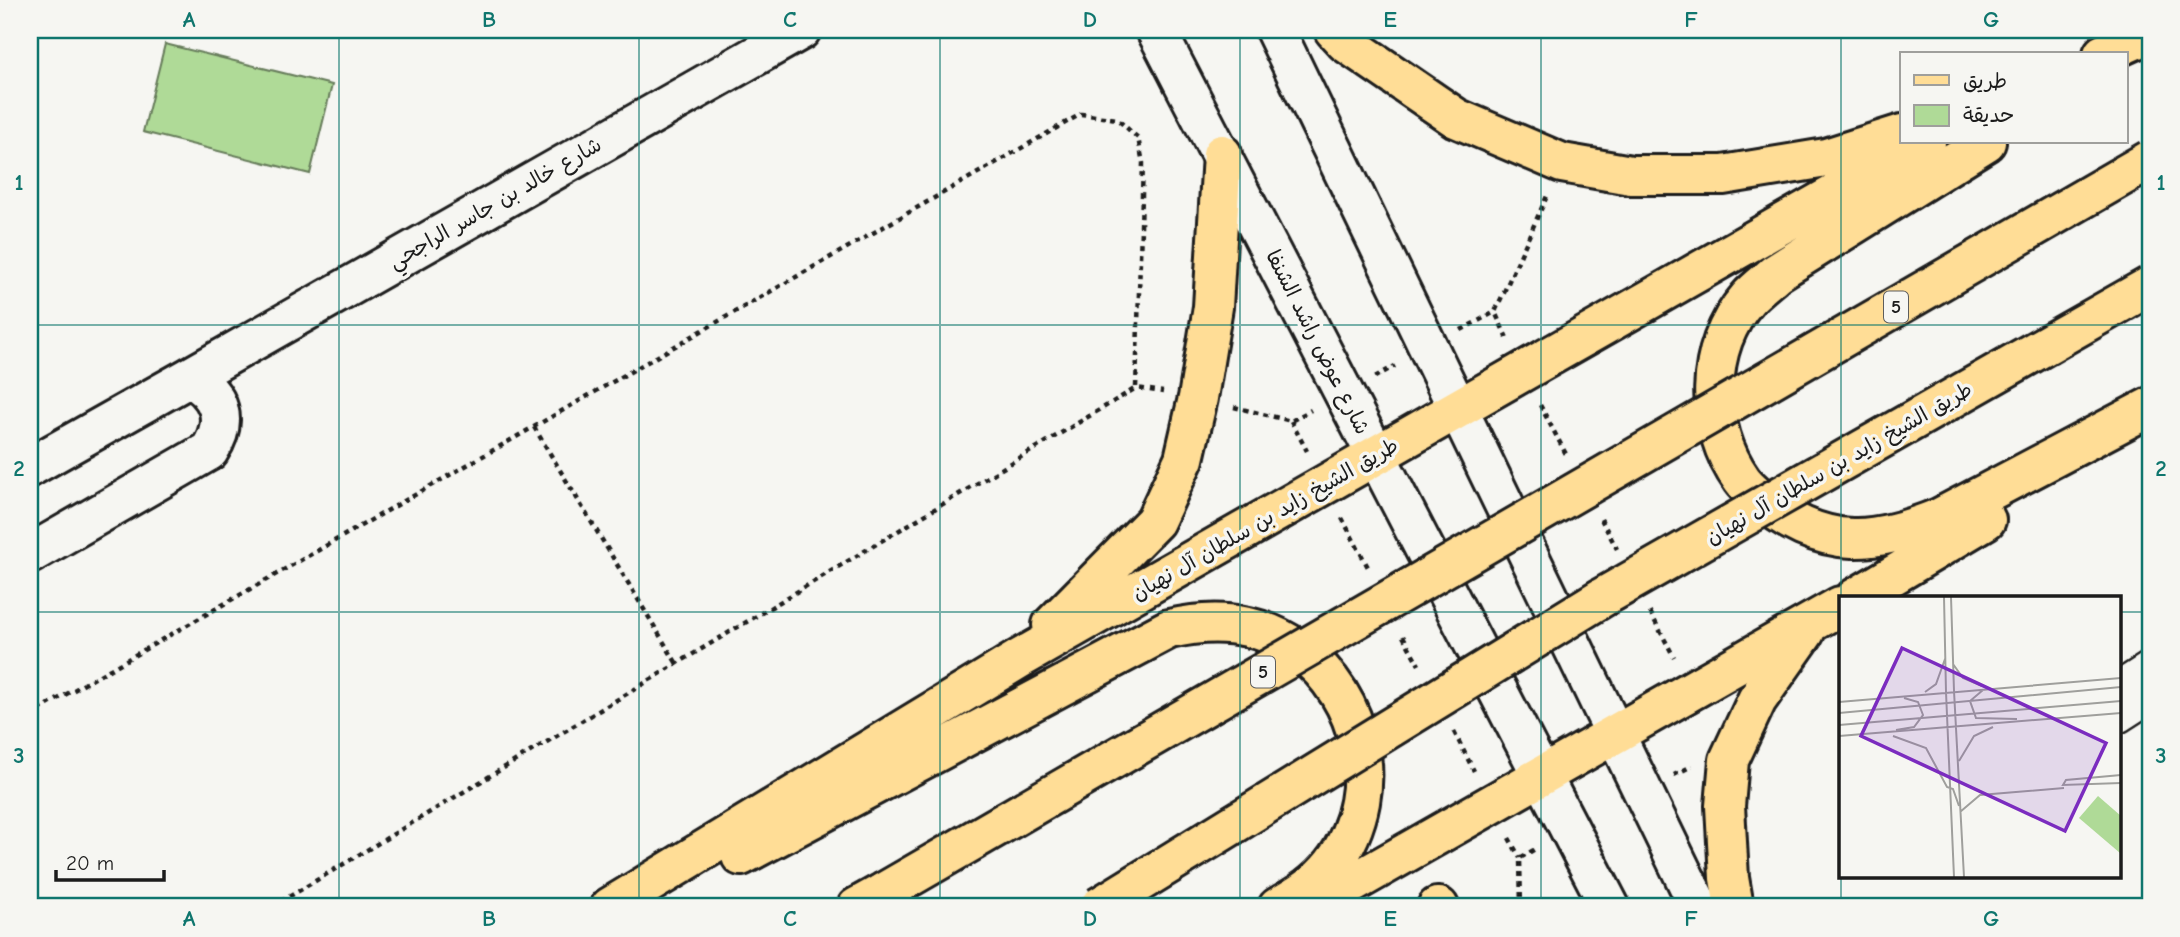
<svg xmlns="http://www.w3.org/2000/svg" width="2180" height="937" font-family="'Comic Neue','Playpen Sans Arabic',sans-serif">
	<rect width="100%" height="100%" fill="#f6f6f2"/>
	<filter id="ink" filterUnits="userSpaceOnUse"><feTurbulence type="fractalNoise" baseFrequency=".0143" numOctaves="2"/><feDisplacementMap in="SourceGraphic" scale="14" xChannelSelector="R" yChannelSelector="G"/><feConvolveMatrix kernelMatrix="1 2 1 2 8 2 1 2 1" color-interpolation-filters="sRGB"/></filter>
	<g filter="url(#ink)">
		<path fill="#afda97" stroke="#667b5a" stroke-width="2" d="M 165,44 L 332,85 L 310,174 L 143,132 Z"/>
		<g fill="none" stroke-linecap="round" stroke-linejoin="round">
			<defs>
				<path id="minor" d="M 2119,688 L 2150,668
					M 2119,716 L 2150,696"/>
				<path id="tertiary" d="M 190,377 L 801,30
					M 30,467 L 190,377 C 221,395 229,421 209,451 L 30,554
					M 1615,734 L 1699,907
					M 1542,776 L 1610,907"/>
				<path id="secondary" d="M 1156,30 L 1542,776
					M 1275,30 L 1615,734"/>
				<path id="primary" d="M 1334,30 L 1345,42 L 1456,118 L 1562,163 L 1631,175 L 1723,175 L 1826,158 L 1902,134
					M 2103,54 L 2150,33
					M 1986,142 L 1776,273 C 1767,281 1756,289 1748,298 C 1704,348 1704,427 1742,480 C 1747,487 1755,493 1761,499 C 1786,521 1818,537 1852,538 C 1879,539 1914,528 1939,518 L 2150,407
					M 1855,598 L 1986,520
					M 1052,625 L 1155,521 L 1184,459 L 1198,398 L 1213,307 L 1222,154
					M 741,856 L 1169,629 C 1195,623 1222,621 1248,627 C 1326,645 1374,726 1360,802 C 1356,824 1346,848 1332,865 C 1317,884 1299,895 1278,907
					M 610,907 L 1019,659 L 1926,142
					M 1311,907 L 1840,606
					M 1437,907 L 1439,907
					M 1734,907 L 1729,878 L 1725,806 L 1729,760 L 1757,700 L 1805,632"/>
				<path id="motorway" d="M 857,907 L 884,892"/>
			</defs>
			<use href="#minor" stroke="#1c1c1c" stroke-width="37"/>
			<use href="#tertiary" stroke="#1c1c1c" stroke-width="44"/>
			<use href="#secondary" stroke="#1c1c1c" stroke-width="44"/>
			<use href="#primary" stroke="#1c1c1c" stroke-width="44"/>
			<use href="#motorway" stroke="#1c1c1c" stroke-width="44"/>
			<path stroke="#1c1c1c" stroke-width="4.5" stroke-dasharray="5 5" stroke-linecap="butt" d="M 1461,330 L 1495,312
				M 1507,338 L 1495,312 L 1547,196
				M 1375,377 L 1395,366
				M 1540,405 L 1567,456
				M 1234,407 L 1291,421 L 1311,410
				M 1291,421 L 1307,451
				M 534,427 L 677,664
				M 1342,518 L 1369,569
				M 1601,519 L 1617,549
				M 1650,612 L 1674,657
				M 1403,636 L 1419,665
				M 30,715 L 1081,114 L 1117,119 L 1138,138 L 1143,163 L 1136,388 L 1163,392
				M 1454,732 L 1474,771
				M 1674,775 L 1692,766
				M 1509,838 L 1520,858
				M 272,907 L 1136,388
				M 1521,907 L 1520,858 L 1537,848"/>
			<use href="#minor" stroke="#f6f6f2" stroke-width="32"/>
			<use href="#tertiary" stroke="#f6f6f2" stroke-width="38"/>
			<use href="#secondary" stroke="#f6f6f2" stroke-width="38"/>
			<use href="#primary" stroke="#ffdd96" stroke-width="38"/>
			<use href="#motorway" stroke="#ffdd96" stroke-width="38"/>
			<defs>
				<path id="motorway-bridge" d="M 884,892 L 2150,160
					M 1099,907 L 1603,597 L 2150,286"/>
			</defs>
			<use href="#motorway-bridge" stroke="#1c1c1c" stroke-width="44" stroke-linecap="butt"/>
			<use href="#motorway-bridge" stroke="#ffdd96" stroke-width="38"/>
		</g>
	</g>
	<path fill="none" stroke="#0f766e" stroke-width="2" stroke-opacity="0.55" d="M 339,30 L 339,907M 639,30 L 639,907M 940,30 L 940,907M 1240,30 L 1240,907M 1541,30 L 1541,907M 1841,30 L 1841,598M 30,325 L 2150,325M 30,612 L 1840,612M 2119,612 L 2150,612M 1841,876 L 1841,907"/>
	<g text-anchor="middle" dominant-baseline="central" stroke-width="7" stroke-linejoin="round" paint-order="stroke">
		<g fill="#f6f6f2" stroke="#5d5d5c" stroke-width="2">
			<rect x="1884" y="291.5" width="24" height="31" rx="5"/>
			<rect x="1251" y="656.5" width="24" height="31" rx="5"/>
		</g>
		<g font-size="19" font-weight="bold" fill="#1c1c1c">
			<text x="1896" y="307">5</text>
			<text x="1263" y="672">5</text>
		</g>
		<g font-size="21" fill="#1c1c1c" stroke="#f6f6f2">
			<text transform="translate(495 203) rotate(-30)">شارع خالد بن جاسر الراجحي</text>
			<text transform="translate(1318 342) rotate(63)">شارع عوض راشد الشنفا</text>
			<text transform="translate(1839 463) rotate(-30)">طريق الشيخ زايد بن سلطان آل نهيان</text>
			<text transform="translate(1265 519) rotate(-30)">طريق الشيخ زايد بن سلطان آل نهيان</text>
		</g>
	</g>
	<g transform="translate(1839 596)">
		<rect width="282" height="282" fill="#f6f6f2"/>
		<path d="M 259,200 L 282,220 L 281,257 L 240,222 Z" fill="#afda97"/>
		<path fill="none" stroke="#9f9f9c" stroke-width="2" d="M 105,1 L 107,96M 112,1 L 115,95M 114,68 L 124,82 L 143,90M 144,94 L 131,105 L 137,122 L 178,123M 115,95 L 125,281M 86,96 L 97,88 L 106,63M 107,96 L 115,281M 0,106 L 282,82M 0,117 L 282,91M 0,129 L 282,105M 57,134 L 75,131 L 84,119 L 79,106 L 65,102M 0,140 L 282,117M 54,140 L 87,152 L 108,191 L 114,193 L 120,210M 120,165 L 135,140 L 154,131M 282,179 L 227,184 L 224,189 L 282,187M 121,216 L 141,199 L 225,192"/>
		<path fill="#7b2cbf" fill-opacity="0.15" stroke="#7b2cbf" stroke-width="3.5" d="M 63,52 L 267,147 L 226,235 L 22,140 Z"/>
		<rect width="282" height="282" fill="none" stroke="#1c1c1c" stroke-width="3.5"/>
	</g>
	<rect width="2180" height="937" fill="none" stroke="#f6f6f2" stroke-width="77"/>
	<rect x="1900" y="52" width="228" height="91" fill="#f6f6f2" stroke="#9f9f9c" stroke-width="2"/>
	<rect x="1914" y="75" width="35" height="10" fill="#ffdd96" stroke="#9f9f9c" stroke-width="2"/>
	<text x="1963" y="88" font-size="21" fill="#1c1c1c">طريق</text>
	<rect x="1914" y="105" width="35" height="21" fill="#afda97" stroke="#9f9f9c" stroke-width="2"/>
	<text x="1963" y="122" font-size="21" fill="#1c1c1c">حديقة</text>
	<path d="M56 870v10h108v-10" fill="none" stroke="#1c1c1c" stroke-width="3.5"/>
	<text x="66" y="870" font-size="21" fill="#1c1c1c" stroke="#f6f6f2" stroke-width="5" paint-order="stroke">20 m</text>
	<rect x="38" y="38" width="2104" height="860" fill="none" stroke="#0f766e" stroke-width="2.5"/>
	<g font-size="23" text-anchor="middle" font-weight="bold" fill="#0f766e">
		<text x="189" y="27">A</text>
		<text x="489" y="27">B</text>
		<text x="790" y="27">C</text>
		<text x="1090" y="27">D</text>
		<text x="1390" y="27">E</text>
		<text x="1691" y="27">F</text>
		<text x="1991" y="27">G</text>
		<text x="19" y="190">1</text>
		<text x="2161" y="190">1</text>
		<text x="19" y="476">2</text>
		<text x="2161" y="476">2</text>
		<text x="19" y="763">3</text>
		<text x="2161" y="763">3</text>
		<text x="189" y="926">A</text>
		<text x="489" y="926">B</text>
		<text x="790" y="926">C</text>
		<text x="1090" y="926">D</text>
		<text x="1390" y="926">E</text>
		<text x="1691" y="926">F</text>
		<text x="1991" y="926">G</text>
	</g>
</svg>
